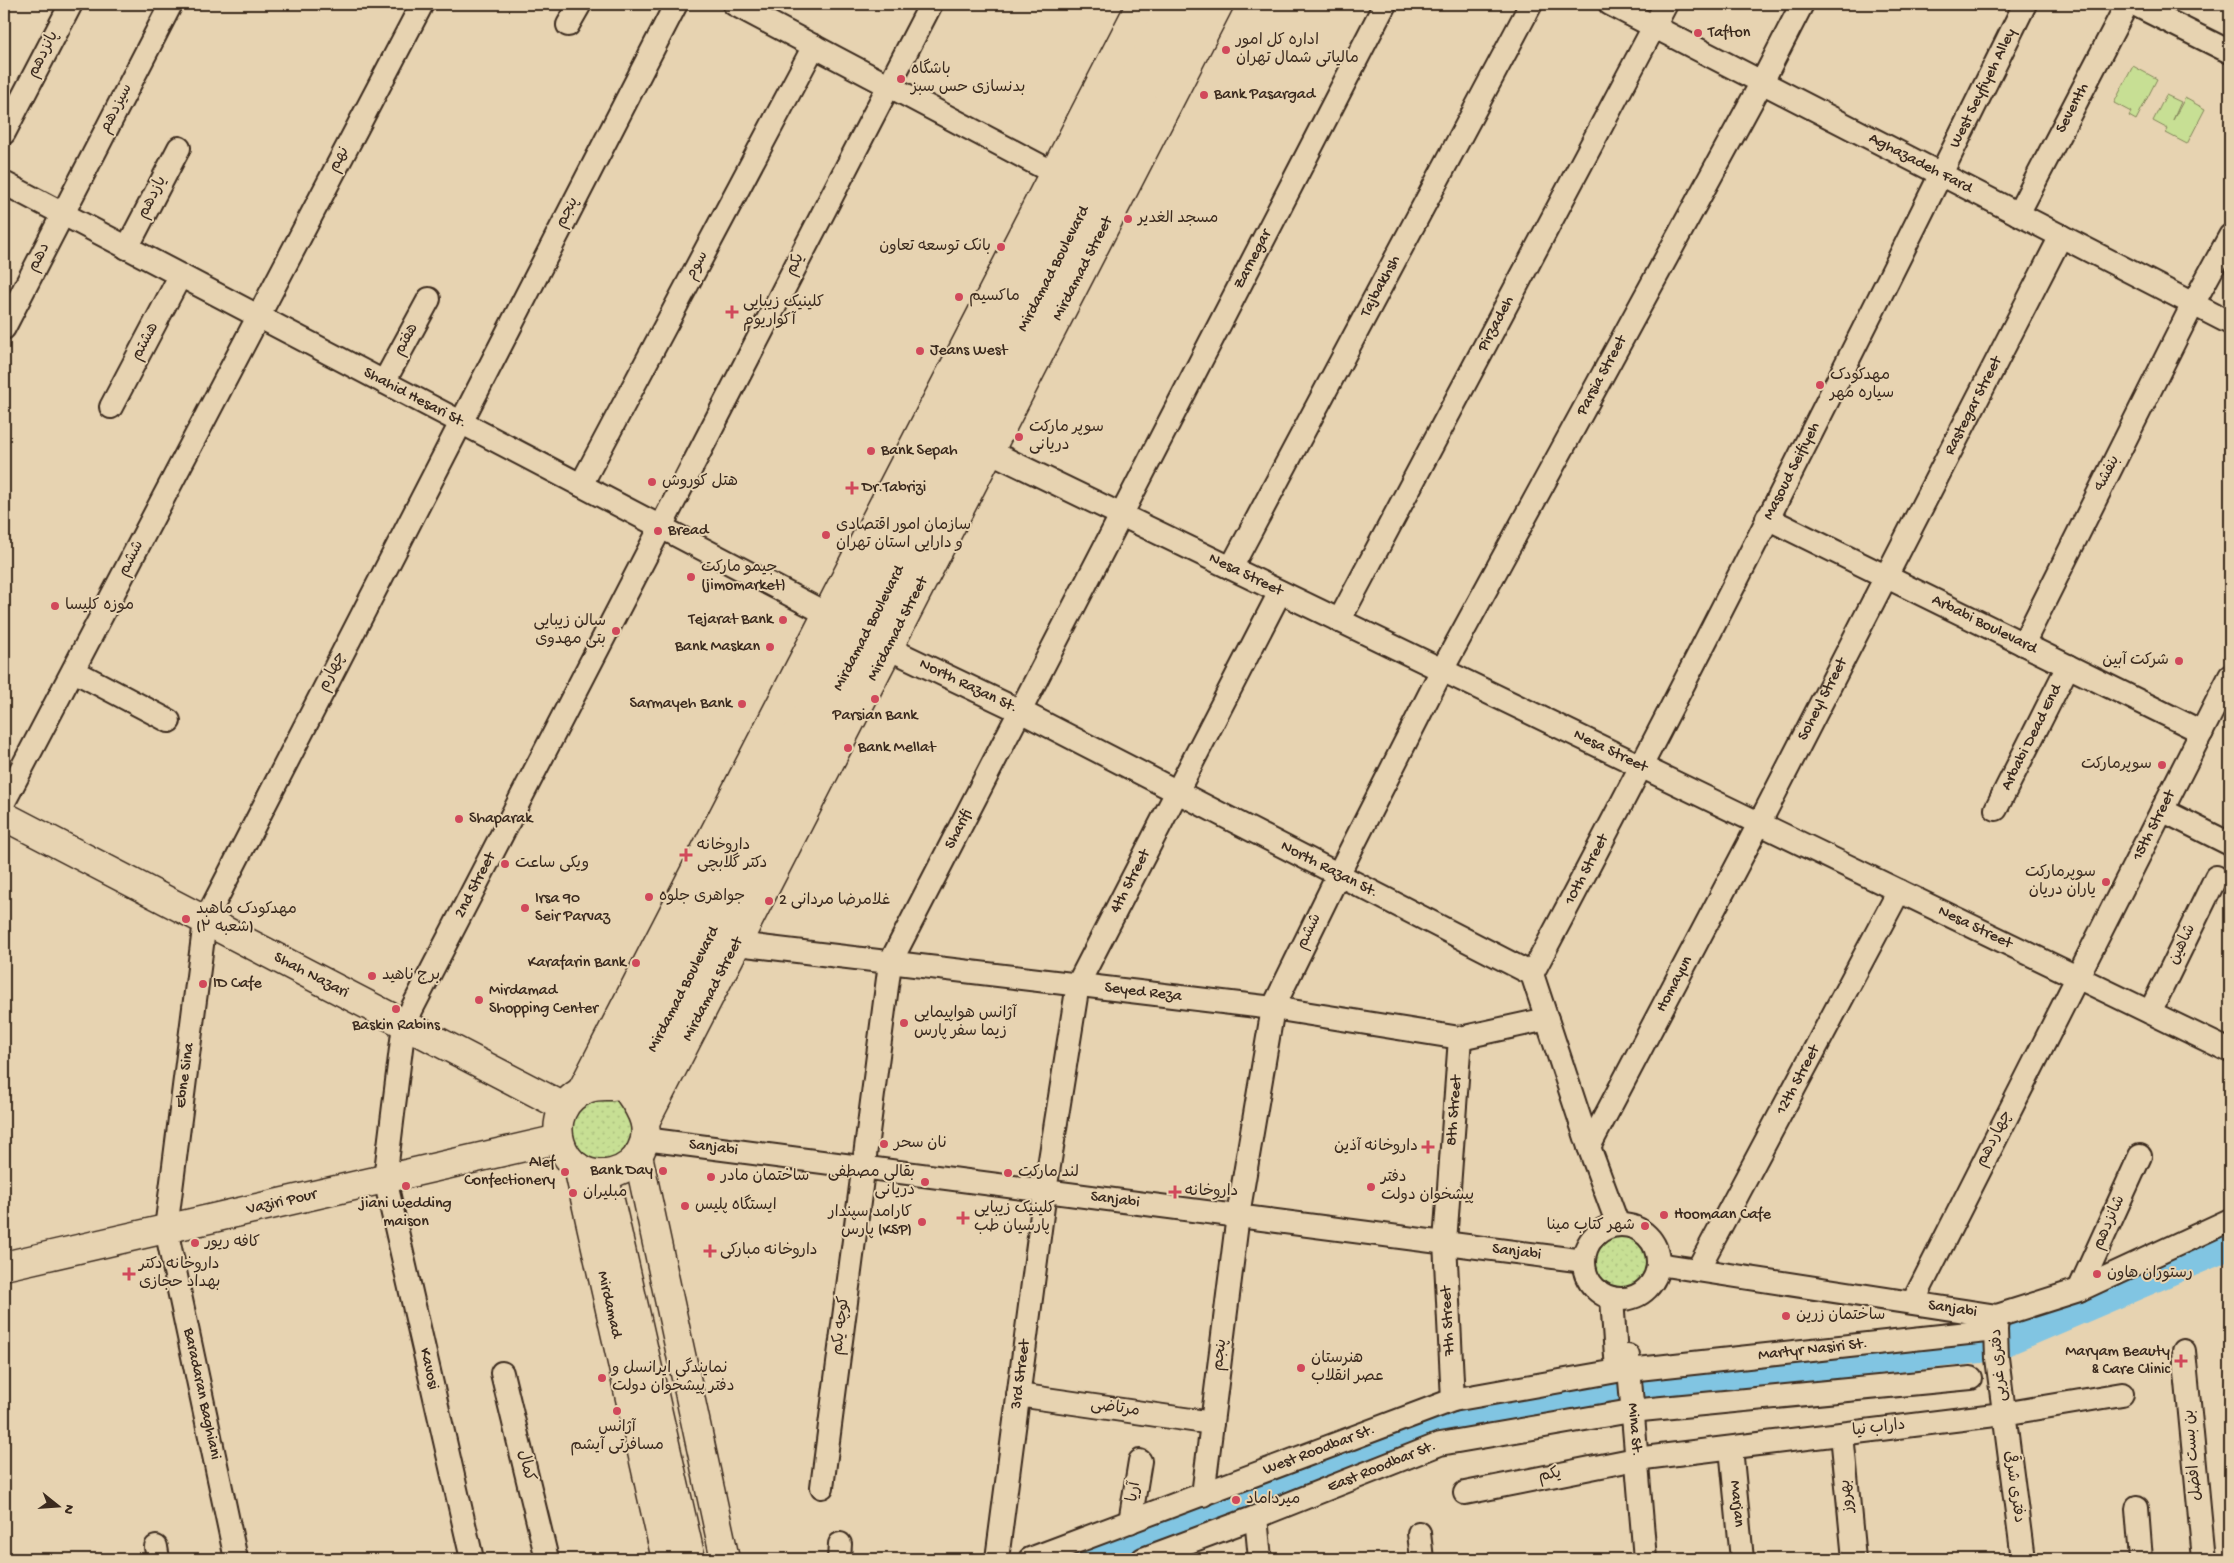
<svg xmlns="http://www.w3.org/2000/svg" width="2234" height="1563" font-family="'Gochi Hand','Playpen Sans Arabic',sans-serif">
	<defs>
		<pattern id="grass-dots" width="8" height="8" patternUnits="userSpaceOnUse" patternTransform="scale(1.25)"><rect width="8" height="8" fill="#c7df94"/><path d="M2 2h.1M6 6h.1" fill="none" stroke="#acc07f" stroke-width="1.8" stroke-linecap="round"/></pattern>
	</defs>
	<rect width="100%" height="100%" fill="#e7d3b1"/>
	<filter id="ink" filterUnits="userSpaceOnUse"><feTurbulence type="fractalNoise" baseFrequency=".02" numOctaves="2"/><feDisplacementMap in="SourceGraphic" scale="10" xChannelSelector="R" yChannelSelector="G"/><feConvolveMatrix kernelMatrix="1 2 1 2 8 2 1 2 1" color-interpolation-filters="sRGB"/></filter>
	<g filter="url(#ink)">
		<path fill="url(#grass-dots)" stroke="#818459" d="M 592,1098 C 602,1098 615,1097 622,1104 C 637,1118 638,1148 619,1158 C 613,1161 605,1162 600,1164 L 573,1149 L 570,1118 Z
			M1592 1262a29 29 0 1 1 58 0a29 29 0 1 1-58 0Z"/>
		<path fill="#c7df94" stroke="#818459" d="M 2133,66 L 2157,79 L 2136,120 L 2129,116 L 2131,112 L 2114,103 Z
			M 2166,95 L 2181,102 L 2173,120 L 2185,98 L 2205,109 L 2187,144 L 2166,133 L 2168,129 L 2153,121 Z"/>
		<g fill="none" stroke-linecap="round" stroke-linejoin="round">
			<path stroke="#81c5e2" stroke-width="28" d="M 1082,1559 L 1442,1423 L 1612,1389 L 1980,1349 L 2003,1343 L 2216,1252 L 2230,1243"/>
			<defs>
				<g id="minor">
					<path d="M 734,4 L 1054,173"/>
					<path id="s1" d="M 1610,4 L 2230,323"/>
					<path d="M 2134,4 L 2230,52"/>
					<path d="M 568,25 L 580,4"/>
					<path d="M 4,133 L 71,4"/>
					<path id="s2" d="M 4,183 L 827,614"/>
					<path id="s3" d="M 2018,214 L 2127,4"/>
					<path d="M 127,248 L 179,148"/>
					<path d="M 4,328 L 171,4"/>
					<path d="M 384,382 L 429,299"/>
					<path d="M 111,407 L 180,276"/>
					<path id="s4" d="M 989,451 L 2230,1051"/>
					<path d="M 581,485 L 814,46"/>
					<path id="s5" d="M 1767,518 L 2202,732"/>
					<path id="s6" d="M 1231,568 L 1531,4"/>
					<path id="s7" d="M 1339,621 L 1666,4"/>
					<path d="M 2023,644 L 2193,304 L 2230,236"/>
					<path id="s8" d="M 888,648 L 1020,711 L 1532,974 L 1589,1147 L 1618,1225"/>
					<path d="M 74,671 L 169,721"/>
					<path d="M 4,802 L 422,4"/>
					<path id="s9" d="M 1996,809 L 2068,666"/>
					<path d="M 2162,810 L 2230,844"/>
					<path id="s10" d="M 737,944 L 1273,1008 L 1460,1038 L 1547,1019"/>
					<path id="s11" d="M 1532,974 C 1702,654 1865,329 2025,4"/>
					<path d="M 2150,1012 L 2216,877"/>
					<path id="s12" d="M 645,1139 L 1584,1261"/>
					<path id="s13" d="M 1589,1147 L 1760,822 L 2061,236"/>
					<circle cx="1621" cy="1262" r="37"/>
					<path id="s14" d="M 1658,1264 L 1997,1316 L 2079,1290 L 2230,1220"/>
					<path id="s15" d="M 1698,1269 L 1899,891"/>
					<path d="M 2079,1290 L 2140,1156"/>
					<path id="s16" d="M 1913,1302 L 2230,676"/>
					<path d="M 1997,1317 L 1996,1330 L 1997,1358 L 2023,1559"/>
					<path d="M 2184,1351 L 2204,1559"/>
					<path id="s17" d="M 1628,1356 L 1645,1559"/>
					<path id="s18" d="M 1629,1370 L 1996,1330"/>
					<path d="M 502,1373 L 547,1559"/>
					<path d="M 1018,1395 L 1212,1423"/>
					<path id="s19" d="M 1453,1400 L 1445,1242 L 1460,1038"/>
					<path d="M 1842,1434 L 1854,1559"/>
					<path id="s20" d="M 1731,1448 L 1742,1559"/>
					<path id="s21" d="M 822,1487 L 890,963 L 1385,4"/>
					<path d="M 1465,1493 L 1636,1459 L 2003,1414 L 2122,1394"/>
					<path id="s22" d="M 1203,1495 L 1238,1215 L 1273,1008 L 1338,875 L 1442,670 L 1762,82 L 1802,4"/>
					<path d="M 2137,1508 L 2141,1559"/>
					<path d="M 1256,1517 L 1260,1559"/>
					<path d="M 1130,1522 L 1140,1461"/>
					<path d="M 1419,1533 L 1422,1559"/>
					<path d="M 156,1547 L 158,1559"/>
					<path id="s23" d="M 236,1559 L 166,1229 L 205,921 L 676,4"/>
					<path id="s24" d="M 472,1559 L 385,1179 L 404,1024 L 931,4"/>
					<path d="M 839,1559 L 840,1544"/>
					<path id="s25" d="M 997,1559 L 1045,1191 L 1078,984 L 1280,592"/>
					<path id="s26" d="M 1030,1559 L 1453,1400 L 1617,1371 L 1612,1298"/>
					<path id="s27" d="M 1143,1559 L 1256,1517 L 1440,1444 L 1631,1411 L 1971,1378"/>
				</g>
				<g id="major">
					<path id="s28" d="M 1170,4 L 613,1086 C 604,1086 595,1085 587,1089 C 536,1108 559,1185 612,1173 C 625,1170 636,1161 641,1150 C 652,1129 642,1111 630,1094 L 1190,4"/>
					<path id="s29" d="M 4,816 L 564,1107"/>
					<path d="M 581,1092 L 1141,4"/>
					<path id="s30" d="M 645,1122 L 1219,4"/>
					<path d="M 638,1155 L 725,1559"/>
					<path id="s31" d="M 578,1167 L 666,1559"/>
					<path d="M 604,1174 L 691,1559"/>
					<path id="s32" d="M 4,1266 L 559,1139"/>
				</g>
			</defs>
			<use href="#minor" stroke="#3b2a1e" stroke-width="26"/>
			<use href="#major" stroke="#3b2a1e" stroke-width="31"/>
			<use href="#minor" stroke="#e7d3b1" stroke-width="22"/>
			<use href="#major" stroke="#e7d3b1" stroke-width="28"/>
		</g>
	</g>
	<g fill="#d1495b" stroke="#e7d3b1" stroke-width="2">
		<circle cx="1698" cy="33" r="5"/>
		<circle cx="1226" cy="50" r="5"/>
		<circle cx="901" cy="79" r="5"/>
		<circle cx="1204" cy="95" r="5"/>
		<circle cx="1128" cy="219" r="5"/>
		<circle cx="1001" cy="247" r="5"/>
		<circle cx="959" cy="297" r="5"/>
		<path d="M729.5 304.5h5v5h5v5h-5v5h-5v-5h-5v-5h5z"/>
		<circle cx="920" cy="351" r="5"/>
		<circle cx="1820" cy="385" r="5"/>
		<circle cx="1019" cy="437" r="5"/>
		<circle cx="871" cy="451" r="5"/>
		<circle cx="652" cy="482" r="5"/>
		<path d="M849.5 480.5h5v5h5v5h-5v5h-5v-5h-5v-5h5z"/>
		<circle cx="658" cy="531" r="5"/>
		<circle cx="826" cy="535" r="5"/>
		<circle cx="691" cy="577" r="5"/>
		<circle cx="55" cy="606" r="5"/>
		<circle cx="783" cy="620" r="5"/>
		<circle cx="616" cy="631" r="5"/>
		<circle cx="770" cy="647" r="5"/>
		<circle cx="2179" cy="661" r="5"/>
		<circle cx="875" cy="699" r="5"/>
		<circle cx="742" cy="704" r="5"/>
		<circle cx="848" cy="748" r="5"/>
		<circle cx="2162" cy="765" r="5"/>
		<circle cx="459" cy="819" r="5"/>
		<path d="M683.5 847.5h5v5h5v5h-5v5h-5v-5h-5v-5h5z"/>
		<circle cx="505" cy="864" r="5"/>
		<circle cx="2106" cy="882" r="5"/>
		<circle cx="649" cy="897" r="5"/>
		<circle cx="769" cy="901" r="5"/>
		<circle cx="525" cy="908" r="5"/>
		<circle cx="186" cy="919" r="5"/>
		<circle cx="636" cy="963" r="5"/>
		<circle cx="372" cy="976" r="5"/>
		<circle cx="203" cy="984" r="5"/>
		<circle cx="479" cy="1000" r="5"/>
		<circle cx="396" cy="1009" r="5"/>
		<circle cx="904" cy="1023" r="5"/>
		<circle cx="884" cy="1144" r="5"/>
		<path d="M1425.5 1139.5h5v5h5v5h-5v5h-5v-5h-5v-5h5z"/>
		<circle cx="663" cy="1171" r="5"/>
		<circle cx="565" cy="1172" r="5"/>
		<circle cx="1008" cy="1173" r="5"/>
		<circle cx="711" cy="1177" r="5"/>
		<circle cx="925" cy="1182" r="5"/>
		<circle cx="406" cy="1186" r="5"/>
		<circle cx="1371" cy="1187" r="5"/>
		<path d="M1172.5 1184.5h5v5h5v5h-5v5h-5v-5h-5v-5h5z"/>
		<circle cx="573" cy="1193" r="5"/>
		<circle cx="685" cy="1206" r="5"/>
		<circle cx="1664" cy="1215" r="5"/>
		<path d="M960.5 1210.5h5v5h5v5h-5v5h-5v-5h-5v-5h5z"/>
		<circle cx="922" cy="1222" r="5"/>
		<circle cx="1645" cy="1226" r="5"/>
		<circle cx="195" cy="1243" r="5"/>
		<path d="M707.5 1243.5h5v5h5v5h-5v5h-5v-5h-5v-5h5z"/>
		<path d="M126.5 1266.5h5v5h5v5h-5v5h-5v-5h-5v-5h5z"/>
		<circle cx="2097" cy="1274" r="5"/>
		<circle cx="1786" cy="1316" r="5"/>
		<path d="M2178.5 1353.5h5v5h5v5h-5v5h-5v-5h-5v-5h5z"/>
		<circle cx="1301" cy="1368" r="5"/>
		<circle cx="602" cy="1378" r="5"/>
		<circle cx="617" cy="1411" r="5"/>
		<circle cx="1236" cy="1500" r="5"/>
	</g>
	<g text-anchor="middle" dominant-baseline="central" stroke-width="4" stroke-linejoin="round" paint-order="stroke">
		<g font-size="16" fill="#3b2a1e" stroke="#e7d3b1" text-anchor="start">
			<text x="1708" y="33">Tafton</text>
			<text x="1236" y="41">اداره کل امور<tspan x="1236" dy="18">مالیاتی شمال تهران</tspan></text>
			<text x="911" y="70">باشگاه<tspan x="911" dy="18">بدنسازی حس سبز</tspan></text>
			<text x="1214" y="95">Bank Pasargad</text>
			<text x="1138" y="219">مسجد الغدیر</text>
			<text x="991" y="247" text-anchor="end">بانک توسعه تعاون</text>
			<text x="969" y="297">ماکسیم</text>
			<text x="743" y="303">کلینیک زیبایی<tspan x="743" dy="18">آکواریوم</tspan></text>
			<text x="930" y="351">Jeans West</text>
			<text x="1830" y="376">مهدکودک<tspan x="1830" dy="18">سیاره مهر</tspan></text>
			<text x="1029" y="428">سوپر مارکت<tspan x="1029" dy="18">دریانی</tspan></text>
			<text x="881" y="451">Bank Sepah</text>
			<text x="662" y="482">هتل کوروش</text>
			<text x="862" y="488">Dr.Tabrizi</text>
			<text x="836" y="526">سازمان امور اقتصادی<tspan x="836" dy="18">و دارایی استان تهران</tspan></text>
			<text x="668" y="531">Bread</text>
			<text x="701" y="568">جیمو مارکت<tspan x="701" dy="18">(jimomarket)</tspan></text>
			<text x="65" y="606">موزه کلیسا</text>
			<text x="773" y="620" text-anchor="end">Tejarat Bank</text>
			<text x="606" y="622" text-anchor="end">سالن زیبایی<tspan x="606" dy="18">بتی مهدوی</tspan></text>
			<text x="760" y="647" text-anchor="end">Bank Maskan</text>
			<text x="2169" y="661" text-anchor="end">شرکت آبین</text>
			<text x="732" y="704" text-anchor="end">Sarmayeh Bank</text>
			<text x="875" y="716" text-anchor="middle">Parsian Bank</text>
			<text x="858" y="748">Bank Mellat</text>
			<text x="2152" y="765" text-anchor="end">سوپرمارکت</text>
			<text x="469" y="819">Shaparak</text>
			<text x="697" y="846">داروخانه<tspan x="697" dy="18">دکتر گلابچی</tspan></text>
			<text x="515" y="864">ویکی ساعت</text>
			<text x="2096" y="873" text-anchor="end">سوپرمارکت<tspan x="2096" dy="18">یاران دریان</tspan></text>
			<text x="659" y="897">جواهری جلوه</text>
			<text x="535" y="899">Irsa 90<tspan x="535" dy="18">Seir Parvaz</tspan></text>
			<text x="779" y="901">غلامرضا مردانی 2</text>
			<text x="196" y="910">مهدکودک ماهبد<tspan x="196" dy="18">(شعبه ۲)</tspan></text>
			<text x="626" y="963" text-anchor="end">Karafarin Bank</text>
			<text x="382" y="976">برج ناهید</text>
			<text x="213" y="984">ID Cafe</text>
			<text x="489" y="991">Mirdamad<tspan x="489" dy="18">Shopping Center</tspan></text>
			<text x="914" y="1014">آژانس هواپیمایی<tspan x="914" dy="18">زیما سفر پارس</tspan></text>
			<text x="396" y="1026" text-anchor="middle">Baskin Rabins</text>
			<text x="894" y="1144">نان سحر</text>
			<text x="1418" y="1147" text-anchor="end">داروخانه آذین</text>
			<text x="555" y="1163" text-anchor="end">Alef<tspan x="555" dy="18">Confectionery</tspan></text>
			<text x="653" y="1171" text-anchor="end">Bank Day</text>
			<text x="915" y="1173" text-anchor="end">بقالی مصطفی<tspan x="915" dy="18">دریانی</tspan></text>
			<text x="1018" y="1173">لند مارکت</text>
			<text x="721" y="1177">ساختمان مادر</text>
			<text x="1381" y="1178">دفتر<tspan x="1381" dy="18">پیشخوان دولت</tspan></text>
			<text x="1185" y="1192">داروخانه</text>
			<text x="583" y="1193">مبلیران</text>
			<text x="406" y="1204" text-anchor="middle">jiani wedding<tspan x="406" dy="18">maison</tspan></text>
			<text x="695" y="1206">ایستگاه پلیس</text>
			<text x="974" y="1209">کلینیک زیبایی<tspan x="974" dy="18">پارسیان طب</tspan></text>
			<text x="912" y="1213" text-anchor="end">کارامد سپندار<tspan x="912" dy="18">پارس (KSP)</tspan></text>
			<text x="1674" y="1215">Hoomaan Cafe</text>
			<text x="1635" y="1226" text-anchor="end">شهر کتاب مینا</text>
			<text x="205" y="1243">کافه ریور</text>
			<text x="720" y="1251">داروخانه مبارکی</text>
			<text x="139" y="1265">داروخانه دکتر<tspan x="139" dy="18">بهداد حجازی</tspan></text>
			<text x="2107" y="1274">رستوران هاون</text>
			<text x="1796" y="1316">ساختمان زرین</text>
			<text x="2170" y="1352" text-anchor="end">Maryam Beauty<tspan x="2170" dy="18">&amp; Care Clinic</tspan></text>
			<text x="1311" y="1359">هنرستان<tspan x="1311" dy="18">عصر انقلاب</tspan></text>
			<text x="612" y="1369">نمایندگی ایرانسل و<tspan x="612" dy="18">دفتر پیشخوان دولت</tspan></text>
			<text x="617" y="1428" text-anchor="middle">آژانس<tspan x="617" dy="18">مسافرتی آیشم</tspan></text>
			<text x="1246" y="1500">میرداماد</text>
		</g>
		<g font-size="16" fill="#3b2a1e" stroke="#e7d3b1">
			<text transform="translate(44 55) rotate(-63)">پانزدهم</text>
			<text stroke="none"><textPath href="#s11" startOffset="994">West Seyfiyeh Alley</textPath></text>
			<text transform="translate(117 109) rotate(-63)">سیزدهم</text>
			<text stroke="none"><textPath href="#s3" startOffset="119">Seventh</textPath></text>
			<text transform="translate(340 160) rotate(-62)">نهم</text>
			<text stroke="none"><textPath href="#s1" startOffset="349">Aghazadeh Fard</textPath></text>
			<text transform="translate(153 198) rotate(-63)">یازدهم</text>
			<text transform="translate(568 213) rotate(-63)">پنجم</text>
			<text transform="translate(40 258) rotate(-63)">دهم</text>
			<text stroke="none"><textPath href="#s21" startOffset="1320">Zarnegar</textPath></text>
			<text transform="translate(796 265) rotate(-63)">یکم</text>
			<text transform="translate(698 266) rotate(-62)">سوم</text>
			<text stroke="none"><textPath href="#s28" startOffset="2402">Mirdamad Boulevard</textPath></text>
			<text stroke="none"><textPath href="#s30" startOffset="959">Mirdamad Street</textPath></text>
			<text stroke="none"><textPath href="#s6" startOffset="319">Tajbakhsh</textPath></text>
			<text stroke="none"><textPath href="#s7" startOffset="336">Pirzadeh</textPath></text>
			<text transform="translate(407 340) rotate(-61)">هفتم</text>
			<text transform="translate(146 342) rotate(-62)">هشتم</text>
			<text stroke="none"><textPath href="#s22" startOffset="1205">Parsia Street</textPath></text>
			<text stroke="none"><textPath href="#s2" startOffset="464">Shahid Hesari St.</textPath></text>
			<text stroke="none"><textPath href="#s13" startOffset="835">Rastegar Street</textPath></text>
			<text stroke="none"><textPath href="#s11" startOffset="566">Masoud Seifiyeh</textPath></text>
			<text transform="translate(2108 474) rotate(-63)">بنفشه</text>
			<text transform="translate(132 559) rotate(-63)">ششم</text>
			<text stroke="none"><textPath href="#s4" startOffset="285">Nesa Street</textPath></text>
			<text stroke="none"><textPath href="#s5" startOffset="242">Arbabi Boulevard</textPath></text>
			<text stroke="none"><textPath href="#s28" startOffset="1998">Mirdamad Boulevard</textPath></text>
			<text stroke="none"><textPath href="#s30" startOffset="554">Mirdamad Street</textPath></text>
			<text transform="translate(333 672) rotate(-63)">چهارم</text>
			<text stroke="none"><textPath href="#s8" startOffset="89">North Razan St.</textPath></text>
			<text stroke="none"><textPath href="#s13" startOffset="505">Soheyl Street</textPath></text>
			<text stroke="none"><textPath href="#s9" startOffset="80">Arbabi Dead End</textPath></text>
			<text stroke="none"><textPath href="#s4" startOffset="690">Nesa Street</textPath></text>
			<text stroke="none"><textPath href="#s16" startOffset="534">15th Street</textPath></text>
			<text stroke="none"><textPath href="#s21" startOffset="679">Sharifi</textPath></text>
			<text stroke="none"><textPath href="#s8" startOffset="494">North Razan St.</textPath></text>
			<text stroke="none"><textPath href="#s11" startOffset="118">10th Street</textPath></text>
			<text stroke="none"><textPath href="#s25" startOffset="696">4th Street</textPath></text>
			<text stroke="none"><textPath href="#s24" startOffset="702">2nd Street</textPath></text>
			<text stroke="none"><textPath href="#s4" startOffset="1095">Nesa Street</textPath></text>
			<text transform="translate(1310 932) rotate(-64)">ششم</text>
			<text transform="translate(2183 945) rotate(-64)">شاهین</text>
			<text stroke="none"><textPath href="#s29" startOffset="346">Shah Nazari</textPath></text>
			<text stroke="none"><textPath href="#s13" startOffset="184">Homayun</textPath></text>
			<text stroke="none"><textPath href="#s28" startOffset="1592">Mirdamad Boulevard</textPath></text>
			<text stroke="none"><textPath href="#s30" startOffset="149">Mirdamad Street</textPath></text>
			<text stroke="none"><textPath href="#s10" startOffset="409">Seyed Reza</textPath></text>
			<text stroke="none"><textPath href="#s23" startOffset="492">Ebne Sina</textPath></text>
			<text stroke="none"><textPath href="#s15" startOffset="214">12th Street</textPath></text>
			<text stroke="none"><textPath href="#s19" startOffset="290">8th Street</textPath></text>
			<text transform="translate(1995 1139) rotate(-63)">چهاردهم</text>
			<text stroke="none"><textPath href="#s12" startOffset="69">Sanjabi</textPath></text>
			<text stroke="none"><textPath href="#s12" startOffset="474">Sanjabi</textPath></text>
			<text stroke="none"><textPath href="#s32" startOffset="285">Vaziri Pour</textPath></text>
			<text transform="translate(2110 1223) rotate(-66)">شانزدهم</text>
			<text stroke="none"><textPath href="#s12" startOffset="879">Sanjabi</textPath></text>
			<text stroke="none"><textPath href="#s31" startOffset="141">Mirdamad</textPath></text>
			<text stroke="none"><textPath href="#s14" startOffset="298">Sanjabi</textPath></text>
			<text transform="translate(1449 1321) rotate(-93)">7th Street</text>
			<text transform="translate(842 1326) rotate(-83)">کوچه یکم</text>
			<text stroke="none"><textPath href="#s18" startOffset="185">Martyr Nasiri St.</textPath></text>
			<text transform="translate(1221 1355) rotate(-83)">پنجم</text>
			<text transform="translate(2000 1365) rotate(-94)">دفتری غربی</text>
			<text transform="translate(428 1369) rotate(77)">Kavosi</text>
			<text stroke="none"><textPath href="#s25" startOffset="186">3rd Street</textPath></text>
			<text transform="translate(201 1394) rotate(78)">Baradaran Baghiani</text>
			<text transform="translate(1115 1409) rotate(8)">مرتاضی</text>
			<text stroke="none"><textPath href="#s17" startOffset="74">Mina St.</textPath></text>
			<text transform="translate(1879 1429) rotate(-7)">داراب نیا</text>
			<text stroke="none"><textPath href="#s26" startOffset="309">West Roodbar St.</textPath></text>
			<text transform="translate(2194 1455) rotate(-95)">بن بست افضل</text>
			<text transform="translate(525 1466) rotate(76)">کمال</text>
			<text stroke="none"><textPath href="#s27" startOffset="256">East Roodbar St.</textPath></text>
			<text transform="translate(1550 1476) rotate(-11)">یکم</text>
			<text transform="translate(2013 1487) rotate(82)">دفتری شرقی</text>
			<text transform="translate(1135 1492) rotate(-81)">آریا</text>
			<text transform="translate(1848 1496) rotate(-96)">بهروز</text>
			<text stroke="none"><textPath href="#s20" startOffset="56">Marjan</textPath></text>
		</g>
	</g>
	<rect width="2234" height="1563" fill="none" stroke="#e7d3b1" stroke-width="20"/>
	<rect x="10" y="10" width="2214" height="1543" fill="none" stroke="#3b2a1e" stroke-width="2" filter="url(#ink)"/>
	<g transform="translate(58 1506) rotate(107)" stroke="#e7d3b1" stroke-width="4" paint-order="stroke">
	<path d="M0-4L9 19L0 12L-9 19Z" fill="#3b2a1e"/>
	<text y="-8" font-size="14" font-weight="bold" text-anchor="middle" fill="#3b2a1e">N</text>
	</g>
</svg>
